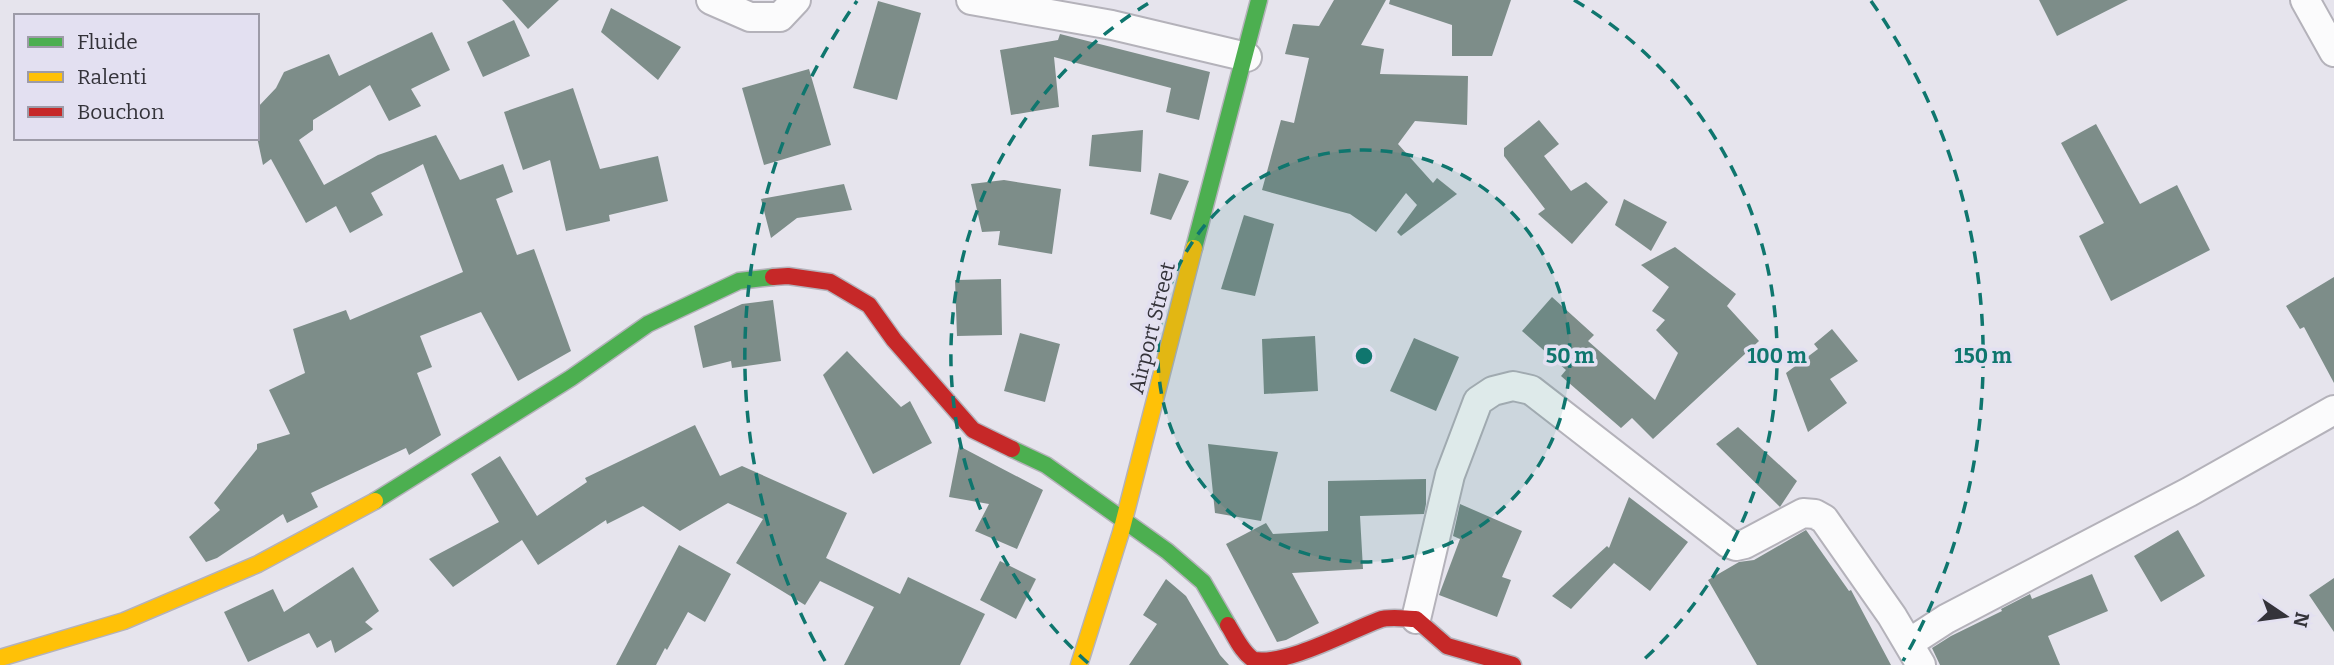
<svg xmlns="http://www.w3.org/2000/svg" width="2334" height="665" font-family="Bitter,serif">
	<rect width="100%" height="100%" fill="#e6e4ed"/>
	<path fill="#7d8d89" d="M 502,0 L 559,0 L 528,29 Z
		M 1334,0 L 1386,0 L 1361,45 L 1384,49 L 1380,74 L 1468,76 L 1467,125 L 1415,121 L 1398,144 L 1433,183 L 1437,178 L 1457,194 L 1401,236 L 1397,232 L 1417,205 L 1406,193 L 1376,232 L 1350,214 L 1262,190 L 1281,120 L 1294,123 L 1309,58 L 1285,54 L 1293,24 L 1319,26 Z
		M 1390,0 L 1511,0 L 1492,56 L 1452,56 L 1452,25 L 1389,4 Z
		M 2039,0 L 2128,0 L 2057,36 Z
		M 878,1 L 921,13 L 897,100 L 853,88 Z
		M 611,8 L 681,47 L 658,80 L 601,32 Z
		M 514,20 L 530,56 L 483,77 L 467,42 Z
		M 432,32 L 450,70 L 411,89 L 421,106 L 389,121 L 370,85 L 313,120 L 313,130 L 299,140 L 324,185 L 378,155 L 436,135 L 460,180 L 503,164 L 513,192 L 496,199 L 517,255 L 534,249 L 571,351 L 518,381 L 481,312 L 420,336 L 432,367 L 417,373 L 441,435 L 409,455 L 406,448 L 311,493 L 318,507 L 287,523 L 283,514 L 217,558 L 206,562 L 189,537 L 220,510 L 214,503 L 257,449 L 257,444 L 290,434 L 269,390 L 305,373 L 293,329 L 346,310 L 350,320 L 463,272 L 423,164 L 371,193 L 383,215 L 350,233 L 336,206 L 306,223 L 271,159 L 263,165 L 257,137 L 257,108 L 276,88 L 284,72 L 329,54 L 339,76 Z
		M 1060,34 L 1210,72 L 1199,120 L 1166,112 L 1171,88 L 1054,57 L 1059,107 L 1011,115 L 1000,50 L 1058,40 Z
		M 809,69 L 831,145 L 764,165 L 742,88 Z
		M 573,88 L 600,169 L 658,156 L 668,201 L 609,215 L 610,221 L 566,231 L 550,160 L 523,170 L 504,112 Z
		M 1539,120 L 1559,144 L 1544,156 L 1571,191 L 1586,182 L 1608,202 L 1572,244 L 1538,214 L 1545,209 L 1504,156 L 1504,148 Z
		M 2096,124 L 2140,204 L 2177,185 L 2210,250 L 2111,301 L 2079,236 L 2104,223 L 2061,143 Z
		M 1143,130 L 1141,172 L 1089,166 L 1092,135 Z
		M 1159,173 L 1189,181 L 1171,220 L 1150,214 Z
		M 1004,180 L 1061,189 L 1052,254 L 998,245 L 1000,231 L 982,232 L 971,184 Z
		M 844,184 L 852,210 L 797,218 L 771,238 L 761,199 Z
		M 1624,199 L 1667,222 L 1651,251 L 1615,225 Z
		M 1244,215 L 1274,224 L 1255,296 L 1221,289 Z
		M 1675,247 L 1736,294 L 1727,306 L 1759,341 L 1653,439 L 1632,418 L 1621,428 L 1561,376 L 1566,370 L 1522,331 L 1552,297 L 1594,335 L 1588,341 L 1655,400 L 1678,353 L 1656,330 L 1665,320 L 1652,311 L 1669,287 L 1641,265 Z
		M 2334,277 L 2334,383 L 2304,327 L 2300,329 L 2286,306 Z
		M 1001,279 L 1002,335 L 957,336 L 955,280 Z
		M 773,300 L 781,361 L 732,368 L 731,361 L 703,368 L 694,326 L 742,304 Z
		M 1832,329 L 1858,361 L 1830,379 L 1847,403 L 1808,432 L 1786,373 L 1818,349 L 1814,344 Z
		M 1020,333 L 1060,344 L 1045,402 L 1004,391 Z
		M 1315,336 L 1318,391 L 1264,394 L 1262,339 Z
		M 1414,338 L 1459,357 L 1436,411 L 1390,391 Z
		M 847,351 L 901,407 L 910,401 L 932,443 L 873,474 L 823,375 Z
		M 695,425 L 720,476 L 742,466 L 847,513 L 826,558 L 900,594 L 908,577 L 985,614 L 960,665 L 844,665 L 874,607 L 820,581 L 805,605 L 736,563 L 763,519 L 728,503 L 680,531 L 643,506 L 607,524 L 606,520 L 538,565 L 522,540 L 453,587 L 429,559 L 499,522 L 471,474 L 500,456 L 537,516 L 587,482 L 585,478 Z
		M 1738,427 L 1797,481 L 1780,507 L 1716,444 Z
		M 1208,444 L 1278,452 L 1261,521 L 1215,513 Z
		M 959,446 L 1043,490 L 1017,549 L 975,531 L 989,504 L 949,497 Z
		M 1426,479 L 1426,504 L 1424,514 L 1360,516 L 1363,569 L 1292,573 L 1319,623 L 1286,640 L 1277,642 L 1226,544 L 1266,523 L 1273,534 L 1328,531 L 1328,481 Z
		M 1629,497 L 1688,542 L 1650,591 L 1614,563 L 1571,609 L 1552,596 L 1607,546 L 1609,548 Z
		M 1460,504 L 1522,531 L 1502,577 L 1511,580 L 1497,617 L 1439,595 L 1460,539 L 1453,536 Z
		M 1806,530 L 1849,591 L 1851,590 L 1891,665 L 1757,665 L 1708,580 L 1739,562 L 1754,560 Z
		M 2178,530 L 2205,576 L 2161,602 L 2134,556 Z
		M 679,545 L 731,574 L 705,622 L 688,612 L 667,650 L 665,648 L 656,665 L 616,665 Z
		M 1000,561 L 1036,579 L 1016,619 L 980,600 Z
		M 353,567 L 379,611 L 365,622 L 373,629 L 335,653 L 331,640 L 317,648 L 309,633 L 248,662 L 224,612 L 273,589 L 284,612 Z
		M 2092,574 L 2108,611 L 2048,636 L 2060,665 L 1940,665 L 1932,648 L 1951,636 L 2002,611 L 2001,609 L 2030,594 L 2032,599 Z
		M 2334,578 L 2334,632 L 2309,595 Z
		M 1166,579 L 1186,596 L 1220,655 L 1229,665 L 1129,665 L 1157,624 L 1143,615 Z"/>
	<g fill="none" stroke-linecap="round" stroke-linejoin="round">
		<defs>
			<path id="street" d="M 711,0 L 750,17 L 780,17 L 796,0
				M 971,0 L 1112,25 L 1247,57
				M 2305,0 L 2334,52
				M 1416,619 L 1450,475 L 1478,401 L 1493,391 L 1513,386 L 1531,390 L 1728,543 L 1736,546 L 1745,544 L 1803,513 L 1815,514 L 1824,519 L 1892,616 L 1921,665
				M 1909,643 L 1946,619 L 2189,492 L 2334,410"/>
			<path id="fast" d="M 1194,248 L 1259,0
				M 1012,449 L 1046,465 L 1167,551 L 1203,582 L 1228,625
				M 375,501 L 571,378 L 648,324 L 739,281 L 773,277"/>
			<path id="slow" d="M 0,658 L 124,621 L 258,564 L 375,501
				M 1079,665 L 1121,532 L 1194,248"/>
			<path id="jam" d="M 773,277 L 788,276 L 830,282 L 869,305 L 894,340 L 973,430 L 1012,449
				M 1228,625 C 1235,636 1242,653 1254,660 C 1288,665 1347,632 1379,620 C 1389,616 1405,619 1416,619 L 1447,646 L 1513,665"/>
		</defs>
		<use href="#street" stroke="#b4b2ba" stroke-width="32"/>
		<use href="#fast" stroke="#b4b2ba" stroke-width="19"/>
		<use href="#slow" stroke="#b4b2ba" stroke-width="19"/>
		<use href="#jam" stroke="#b4b2ba" stroke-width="19"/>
		<use href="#street" stroke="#fbfbfc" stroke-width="28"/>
		<use href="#fast" stroke="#4caf50" stroke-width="16"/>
		<use href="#slow" stroke="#ffc107" stroke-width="16"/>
		<use href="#jam" stroke="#c62828" stroke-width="16"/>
	</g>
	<circle cx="1364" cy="356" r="206" fill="#0f766e" fill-opacity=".12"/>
	<g fill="none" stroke="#0f766e" stroke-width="3.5" stroke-dasharray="12 9">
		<circle cx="1364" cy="356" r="206"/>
		<path d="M1088 663A413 413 0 0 1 1154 0M1574 0A413 413 0 0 1 1640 663"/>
		<path d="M825 661A619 619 0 0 1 857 1M1871 1A619 619 0 0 1 1903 661"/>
	</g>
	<g text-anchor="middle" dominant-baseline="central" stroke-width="7" stroke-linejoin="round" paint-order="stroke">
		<g font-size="21" fill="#34333a" stroke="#e3e0f1">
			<text transform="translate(1152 328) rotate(-76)">Airport Street</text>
		</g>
	</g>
	<circle cx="1364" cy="356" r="10" fill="#0f766e" stroke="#e3e0f1" stroke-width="3.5"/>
	<g font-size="21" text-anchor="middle" font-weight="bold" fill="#0f766e" stroke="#e3e0f1" stroke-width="7" stroke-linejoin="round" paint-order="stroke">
		<text x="1570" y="363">50 m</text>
		<text x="1777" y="363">100 m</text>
		<text x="1983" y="363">150 m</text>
	</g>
	<rect x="14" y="14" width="245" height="126" fill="#e3e0f1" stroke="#9d9ba8" stroke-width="2"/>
	<rect x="28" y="37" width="35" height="10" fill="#4caf50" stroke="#9d9ba8" stroke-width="2"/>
	<text x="77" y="49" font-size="21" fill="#34333a">Fluide</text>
	<rect x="28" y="72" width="35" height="10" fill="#ffc107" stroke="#9d9ba8" stroke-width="2"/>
	<text x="77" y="84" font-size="21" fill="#34333a">Ralenti</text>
	<rect x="28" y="107" width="35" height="10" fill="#c62828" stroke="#9d9ba8" stroke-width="2"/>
	<text x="77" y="119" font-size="21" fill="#34333a">Bouchon</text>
	<g transform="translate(2285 616) rotate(103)" stroke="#e3e0f1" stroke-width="5" paint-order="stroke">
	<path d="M0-5L12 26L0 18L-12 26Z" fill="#34333a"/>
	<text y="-10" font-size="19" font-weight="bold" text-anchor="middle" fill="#34333a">N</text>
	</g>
</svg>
